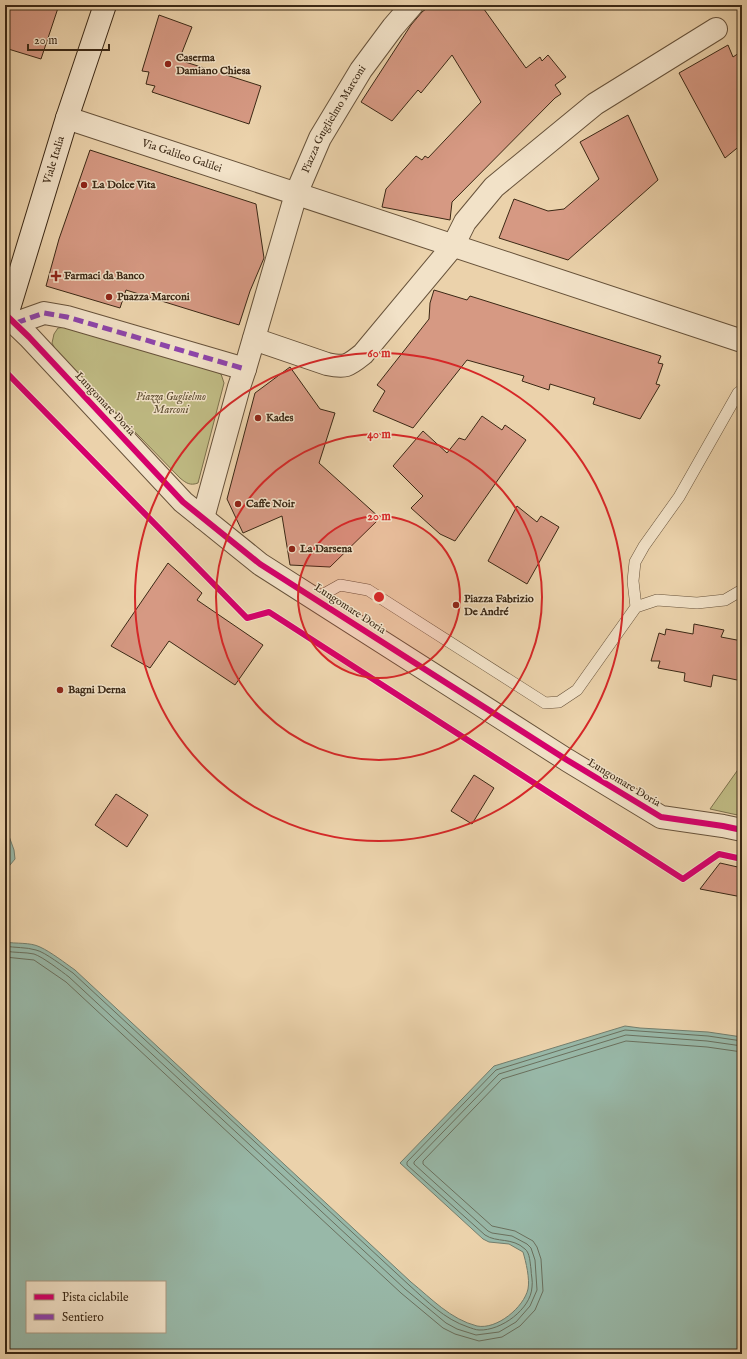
<svg xmlns="http://www.w3.org/2000/svg" width="747" height="1359" font-family="'IM FELL English',serif">
	<rect width="100%" height="100%" fill="#ebd2ab"/>
	<filter id="stains"><feTurbulence type="fractalNoise" baseFrequency=".005" numOctaves="4"/><feColorMatrix values="0 0 0 0 .2 0 0 0 0 .09 0 0 0 0 .02 0 0 0 .5 -.17"/></filter>
	<radialGradient id="worn" r=".72"><stop offset=".6" stop-color="#630" stop-opacity="0"/><stop offset="1" stop-color="#630" stop-opacity=".3"/></radialGradient>
	<path fill="#bfba83" stroke="#7d714c" d="M 66,327 L 209,368 L 221,374 L 224,383 L 198,483 C 190,486 186,483 180,478 L 56,351 L 52,343 L 54,334 L 58,328 Z
		M 742,764 L 742,816 L 710,809 Z"/>
	<path fill="#98b8a8" stroke="#737e6d" fill-rule="evenodd" d="M 5,825 L 14,850 L 15,859 L 5,871 Z
		M 5,942 C 16,944 30,942 40,947 C 51,952 65,963 75,970 L 411,1282 C 432,1299 450,1319 477,1326 C 497,1330 524,1307 528,1289 C 530,1279 526,1262 523,1252 L 509,1244 L 489,1242 L 483,1239 L 400,1163 L 494,1066 L 625,1026 L 640,1028 L 708,1032 L 742,1037 L 742,1354 L 5,1354 ZM 27,1282 L 165,1282 L 165,1332 L 27,1332 Z"/>
	<g fill="none" stroke-linecap="round" stroke-linejoin="round">
		<path stroke="#6a705e" stroke-width="1" d="M 5,946 C 15,948 26,947 36,950 C 45,952 64,967 73,973 L 409,1285 C 427,1301 444,1319 468,1327 C 471,1328 476,1330 479,1330 C 501,1331 531,1309 532,1287 C 533,1281 531,1275 531,1269 C 530,1263 530,1253 525,1249 C 512,1237 497,1243 485,1235 L 407,1165 L 407,1162 L 496,1070 L 625,1030 L 708,1036 L 742,1041
			M 5,951 C 15,953 25,952 34,954 C 43,957 61,971 69,977 L 405,1289 L 446,1323 L 457,1329 L 476,1335 L 499,1332 L 516,1322 L 530,1306 L 537,1290 L 535,1260 L 531,1248 L 527,1244 L 512,1236 L 492,1233 L 488,1231 L 414,1164 L 414,1162 L 499,1074 L 626,1035 L 707,1041 L 742,1046
			M 5,957 L 34,960 L 66,982 L 401,1293 L 443,1328 L 455,1334 L 479,1341 L 502,1337 L 520,1326 L 535,1310 L 543,1291 L 541,1259 L 537,1247 L 533,1241 L 515,1231 L 492,1226 L 423,1164 L 423,1161 L 502,1079 L 626,1041 L 707,1047 L 742,1052"/>
	</g>
	<path fill="#d69983" stroke="#3b2815" d="M 5,5 L 59,5 L 41,59 L 5,48 Z
		M 431,5 L 481,5 L 526,68 L 540,57 L 542,61 L 548,55 L 566,77 L 555,85 L 561,94 L 555,98 L 452,202 L 450,220 L 382,207 L 386,189 L 416,156 L 422,160 L 425,156 L 428,158 L 481,102 L 452,55 L 421,93 L 418,90 L 392,121 L 361,102 L 411,25 L 422,12 Z
		M 159,15 L 192,27 L 179,60 L 261,86 L 249,124 L 152,92 L 155,86 L 146,84 L 149,72 L 142,71 Z
		M 728,45 L 733,57 L 742,51 L 742,144 L 725,158 L 679,73 Z
		M 628,115 L 658,180 L 568,260 L 499,238 L 514,199 L 548,211 L 564,209 L 599,179 L 580,142 Z
		M 90,150 L 256,204 L 264,258 L 250,291 L 239,325 L 126,290 L 120,308 L 46,286 L 59,239 Z
		M 434,290 L 467,300 L 470,296 L 661,356 L 658,363 L 663,364 L 656,384 L 660,385 L 640,419 L 593,404 L 595,398 L 550,384 L 549,390 L 522,381 L 524,376 L 467,360 L 413,428 L 373,411 L 385,391 L 377,385 L 429,319 L 430,303 Z
		M 290,367 L 320,409 L 335,413 L 319,463 L 380,518 L 330,567 L 290,565 L 282,516 L 243,533 L 227,499 L 255,393 Z
		M 482,416 L 502,430 L 505,425 L 526,440 L 455,541 L 440,534 L 411,508 L 423,496 L 393,466 L 423,431 L 447,453 L 459,438 L 465,440 Z
		M 517,506 L 537,522 L 541,516 L 559,527 L 527,584 L 488,561 Z
		M 168,563 L 202,593 L 197,600 L 263,645 L 235,685 L 169,641 L 150,668 L 111,646 Z
		M 694,624 L 724,630 L 721,637 L 742,641 L 742,681 L 713,675 L 711,687 L 684,681 L 685,673 L 658,668 L 660,661 L 651,661 L 659,633 L 665,635 L 666,629 L 693,634 Z
		M 474,775 L 494,788 L 472,824 L 451,811 Z
		M 116,794 L 148,815 L 127,847 L 95,825 Z
		M 720,863 L 742,868 L 742,897 L 700,889 Z"/>
	<g fill="none" stroke-linecap="round" stroke-linejoin="round">
		<defs>
			<path id="lane" d="M 315,599 L 340,585 L 368,590 L 545,703 L 559,702 L 577,690 L 636,607 L 657,600 L 697,603 L 725,600 L 742,590
				M 636,607 L 633,581 L 635,562 L 644,546 L 679,497 L 738,393 L 742,390"/>
			<g id="street">
				<path id="s1" d="M 67,118 L 742,341"/>
				<path d="M 5,314 L 29,337 L 183,502 L 260,564 L 567,760 L 661,817 L 723,826 L 742,830"/>
				<path d="M 16,323 L 44,313 L 67,317 L 245,369"/>
				<path d="M 254,339 L 327,364 C 346,368 348,366 363,354 L 453,246 L 465,222 L 494,187 L 595,104 L 716,29"/>
				<path id="s2" d="M 203,518 L 239,387 L 245,369 L 296,194 L 320,138 L 361,70 L 393,27 L 412,5"/>
			</g>
			<g id="secondary">
				<path id="s3" d="M 7,315 L 67,118 L 105,5"/>
			</g>
		</defs>
		<use href="#lane" stroke="#67523a" stroke-width="12"/>
		<use href="#street" stroke="#67523a" stroke-width="24"/>
		<use href="#secondary" stroke="#3b2815" stroke-width="24"/>
		<use href="#lane" stroke="#f2e2c8" stroke-width="11"/>
		<use href="#street" stroke="#f2e2c8" stroke-width="22"/>
		<use href="#secondary" stroke="#f2e2c8" stroke-width="22"/>
		<path stroke="#8e44ad" stroke-width="5" stroke-dasharray="10 5" stroke-linecap="butt" d="M 16,323 L 44,313 L 67,317 L 245,369"/>
		<defs>
			<path id="cycleway" d="M 5,314 L 29,337 L 183,502 L 260,564 L 567,760 L 661,817 L 723,826 L 742,830
				M 5,371 L 247,618 L 269,612 L 683,879 L 719,854 L 742,859"/>
		</defs>
		<use href="#cycleway" stroke="#f2e2c8" stroke-width="8"/>
		<use href="#cycleway" stroke="#d6006c" stroke-width="6"/>
	</g>
	<circle cx="379" cy="597" r="81" fill="#d62828" fill-opacity=".12"/>
	<g fill="none" stroke="#d62828" stroke-width="2">
		<circle cx="379" cy="597" r="81"/>
		<circle cx="379" cy="597" r="163"/>
		<circle cx="379" cy="597" r="244"/>
	</g>
	<g fill="#8f2418" stroke="#f2e2c8" stroke-width="1.5">
		<circle cx="168" cy="64" r="4"/>
		<circle cx="84" cy="185" r="4"/>
		<path d="M54 270h4v4h4v4h-4v4h-4v-4h-4v-4h4z"/>
		<circle cx="109" cy="297" r="4"/>
		<circle cx="258" cy="418" r="4"/>
		<circle cx="238" cy="504" r="4"/>
		<circle cx="292" cy="549" r="4"/>
		<circle cx="456" cy="605" r="4"/>
		<circle cx="60" cy="690" r="4"/>
	</g>
	<g text-anchor="middle" dominant-baseline="central" stroke-width="3" stroke-linejoin="round" paint-order="stroke">
		<g font-size="11" font-weight="bold" fill="#3b2815" stroke="#f2e2c8" text-anchor="start">
			<text x="176" y="58">Caserma<tspan x="176" dy="13">Damiano Chiesa</tspan></text>
			<text x="92" y="185">La Dolce Vita</text>
			<text x="64" y="276">Farmaci da Banco</text>
			<text x="117" y="297">Puazza Marconi</text>
			<text x="266" y="418">Kades</text>
			<text x="246" y="504">Caffe Noir</text>
			<text x="300" y="549">La Darsena</text>
			<text x="464" y="599">Piazza Fabrizio<tspan x="464" dy="13">De André</tspan></text>
			<text x="68" y="690">Bagni Derna</text>
		</g>
		<g font-size="11" fill="#3b2815" stroke="#f2e2c8">
			<text stroke="none"><textPath href="#s2" startOffset="421">Piazza Guglielmo Marconi</textPath></text>
			<text stroke="none"><textPath href="#s1" startOffset="121">Via Galileo Galilei</textPath></text>
			<text stroke="none"><textPath href="#s3" startOffset="162">Viale Italia</textPath></text>
			<text transform="translate(105 404) rotate(47)">Lungomare Doria</text>
			<text transform="translate(350 609) rotate(33)">Lungomare Doria</text>
			<text transform="translate(624 783) rotate(31)">Lungomare Doria</text>
		</g>
		<g font-size="11" font-style="italic" fill="#5c4c30" stroke="#f2e2c8">
			<text x="171" y="397">Piazza Guglielmo<tspan x="171" dy="13">Marconi</tspan></text>
		</g>
	</g>
	<circle cx="379" cy="597" r="6" fill="#d62828" stroke="#f2e2c8" stroke-width="2"/>
	<g font-size="12" text-anchor="middle" font-weight="bold" fill="#d62828" stroke="#f2e2c8" stroke-width="3" stroke-linejoin="round" paint-order="stroke">
		<text x="379" y="357">60 m</text>
		<text x="379" y="438">40 m</text>
		<text x="379" y="520">20 m</text>
	</g>
	<rect width="747" height="1359" fill="none" stroke="#ebd2ab" stroke-width="20"/>
	<rect x="6" y="6" width="735" height="1347" fill="none" stroke="#3b2815" stroke-width="2"/>
	<rect x="10" y="10" width="727" height="1339" fill="none" stroke="#3b2815"/>
	<rect x="26" y="1281" width="140" height="52" fill="#f2e2c8" stroke="#a99880"/>
	<rect x="34" y="1294" width="20" height="6" fill="#d6006c" stroke="#a99880"/>
	<text x="62" y="1301" font-size="12" fill="#3b2815">Pista ciclabile</text>
	<rect x="34" y="1314" width="20" height="6" fill="#8e44ad" stroke="#a99880"/>
	<text x="62" y="1321" font-size="12" fill="#3b2815">Sentiero</text>
	<path d="M28 44v6h81v-6" fill="none" stroke="#3b2815" stroke-width="2"/>
	<text x="34" y="44" font-size="12" fill="#3b2815" stroke="#f2e2c8" stroke-width="3" paint-order="stroke">20 m</text>
	<rect width="100%" height="100%" filter="url(#stains)"/>
	<rect width="100%" height="100%" fill="url(#worn)"/>
</svg>
